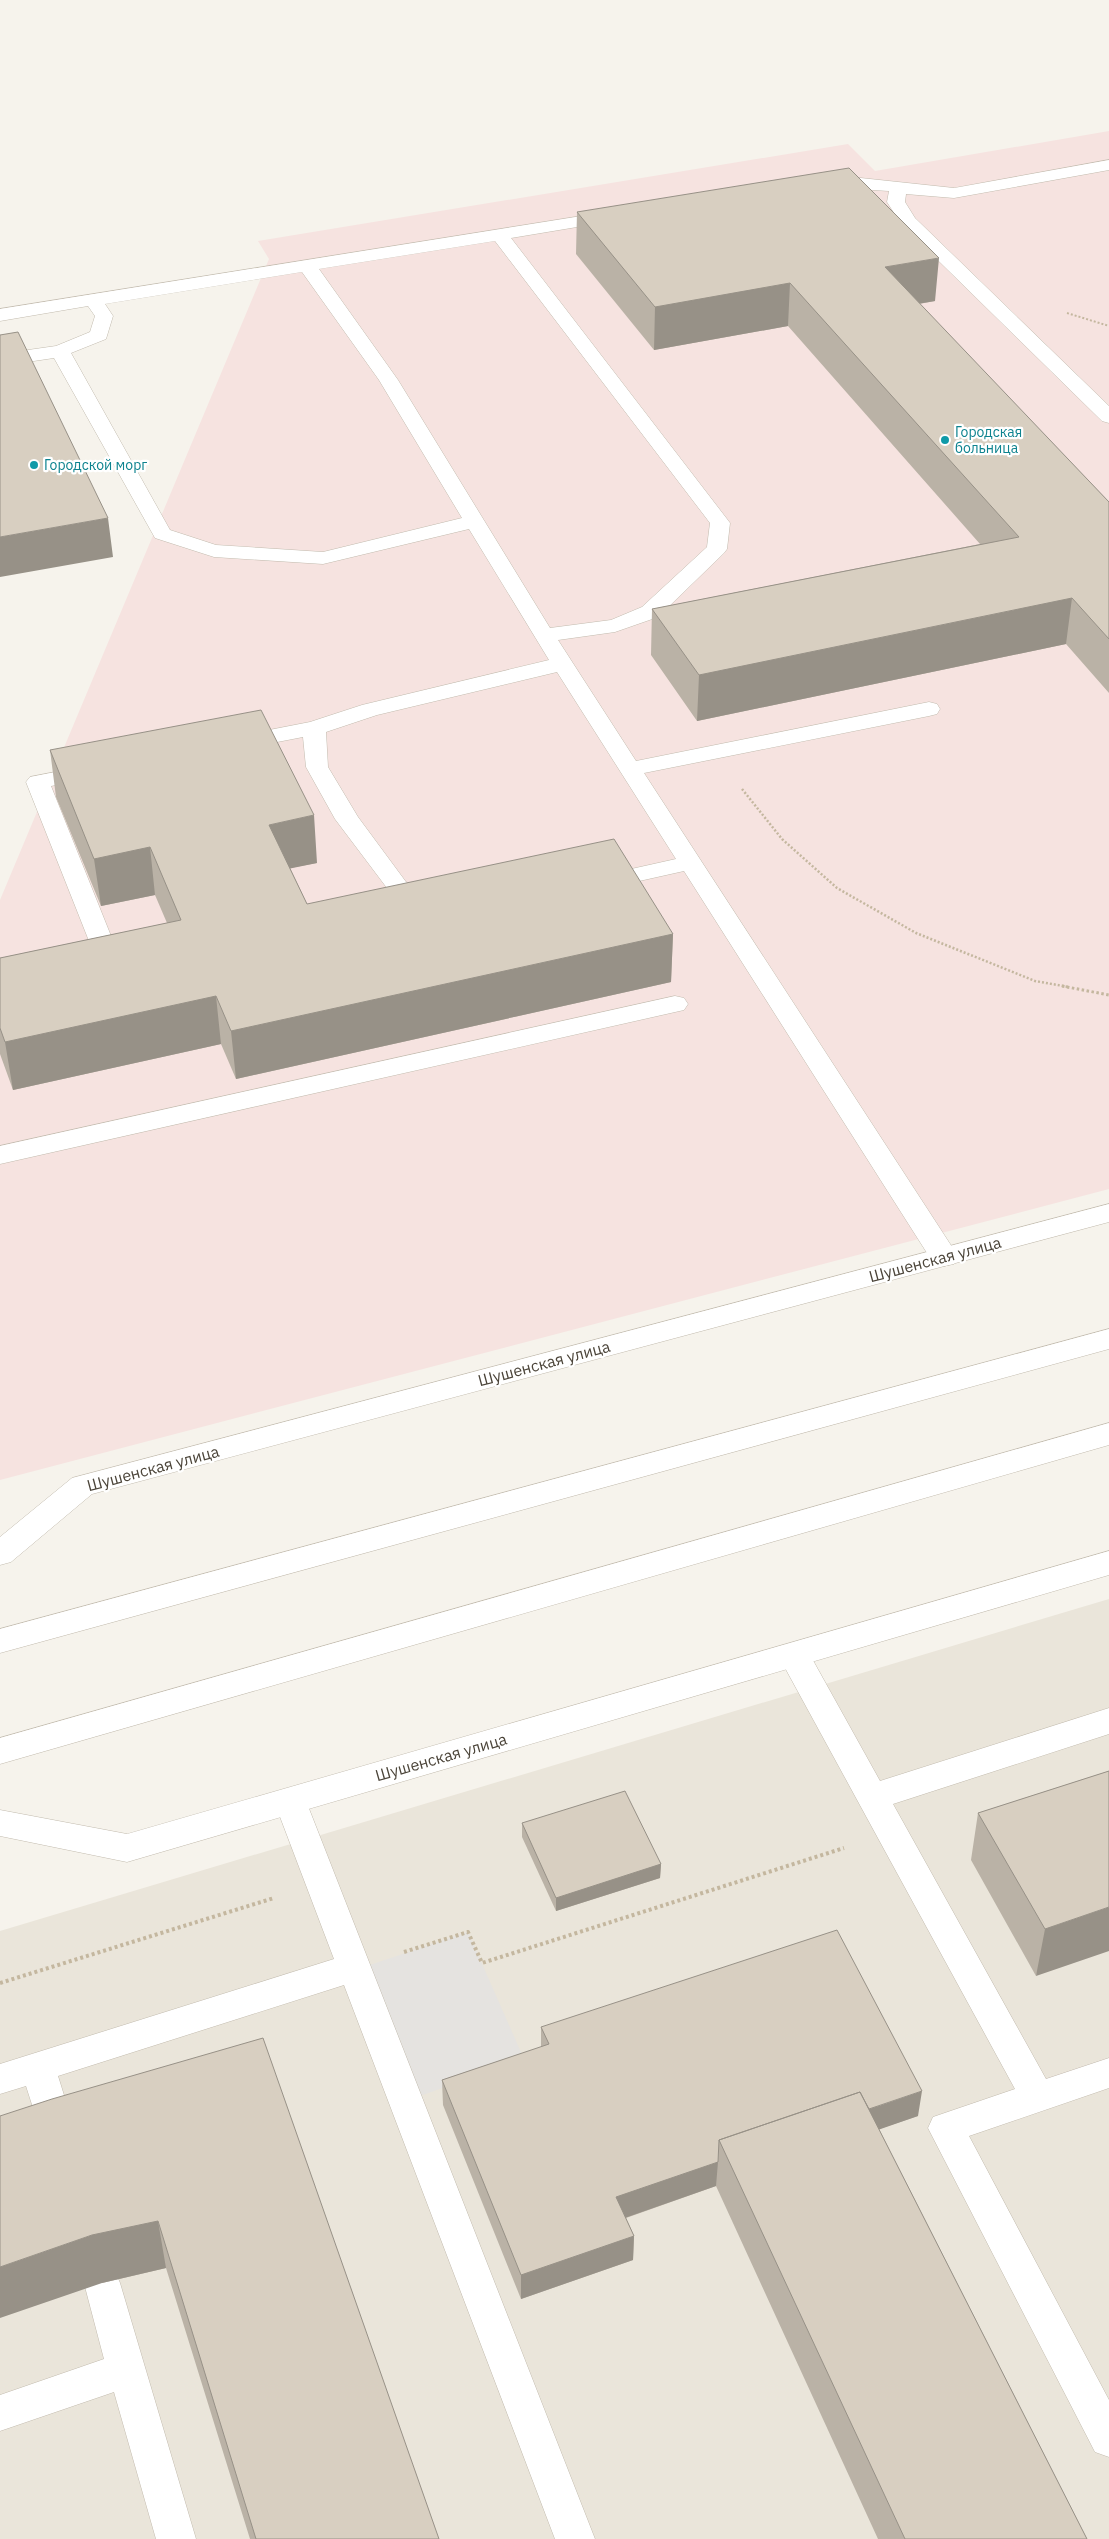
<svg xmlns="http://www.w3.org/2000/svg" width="1109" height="2539" font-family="'IBM Plex Sans',sans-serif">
	<rect width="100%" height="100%" fill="#f6f3ec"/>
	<path fill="#eae5da" d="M 1109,1599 L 1109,2539 L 0,2539 L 0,1931 Z"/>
	<path fill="#f6e3e0" d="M 1109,131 L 1109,1189 L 0,1480 L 0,900 L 269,259 L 258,241 L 848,144 L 875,171 Z"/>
	<path fill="#e5e3e0" d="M 468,1932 L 524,2059 L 417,2097 L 364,1967 Z"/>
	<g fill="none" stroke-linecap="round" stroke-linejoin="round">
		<defs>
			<path id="service" d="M 1109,160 L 1109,170 L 954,198 L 906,194 L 905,202 L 915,218 L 1109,406 L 1109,423 L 1102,421 L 902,225 L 887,202 L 889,191 L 826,187 L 820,186 L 817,182 L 820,178 L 842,176 L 954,188 Z
				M 613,211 L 619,212 L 622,216 L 619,220 L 511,238 L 727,519 L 730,523 L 727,549 L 724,553 L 658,617 L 615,632 L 558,640 L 636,761 L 929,702 L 937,704 L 940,709 L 937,714 L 929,716 L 644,773 L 954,1250 L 958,1257 L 954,1264 L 944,1266 L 934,1264 L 684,871 L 599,890 L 591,888 L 587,883 L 591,878 L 676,859 L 557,672 L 377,715 L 326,732 L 328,767 L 358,817 L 406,882 L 440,895 L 443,900 L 440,905 L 431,907 L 422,905 L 390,892 L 335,819 L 306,767 L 303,737 L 236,750 L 228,748 L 225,743 L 228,738 L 310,722 L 362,705 L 549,660 L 469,529 L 323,564 L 214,557 L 155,538 L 54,358 L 0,366 L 0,354 L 56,346 L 90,332 L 95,316 L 88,306 L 0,321 L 0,309 ZM 495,241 L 710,523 L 707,547 L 642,607 L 611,620 L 550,628 L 398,380 L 319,269 ZM 302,272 L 379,380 L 462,518 L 323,552 L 216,545 L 170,530 L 71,353 L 106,339 L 113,316 L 105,304 Z
				M 91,765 L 99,767 L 102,772 L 99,777 L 51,786 L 115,946 L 112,951 L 103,954 L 0,975 L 0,959 L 89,941 L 26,782 L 30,777 Z
				M 675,996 L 684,998 L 688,1004 L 684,1010 L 0,1164 L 0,1146 Z
				M 794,1643 L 805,1646 L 880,1781 L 1109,1708 L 1109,1734 L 893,1804 L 1046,2079 L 1109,2058 L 1109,2088 L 969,2136 L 1109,2400 L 1109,2457 L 1095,2452 L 928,2128 L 933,2117 L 1015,2089 L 778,1655 L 783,1646 Z
				M 290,1788 L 301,1792 L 306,1801 L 595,2539 L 555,2539 L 344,1985 L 58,2076 L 77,2137 L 72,2148 L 59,2153 L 46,2148 L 26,2086 L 0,2094 L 0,2064 L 334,1959 L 274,1801 L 279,1792 Z
				M 102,2266 L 115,2271 L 120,2283 L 196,2539 L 156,2539 L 114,2392 L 0,2431 L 0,2395 L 104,2359 L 84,2283 L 89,2271 Z"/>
			<path id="minor" d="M 1109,1204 L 1109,1222 L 92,1494 L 11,1562 L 0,1565 L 0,1537 L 72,1478 Z
				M 1109,1551 L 1109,1575 L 127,1862 L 0,1836 L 0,1810 L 127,1834 Z"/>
			<path id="tertiary" d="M 1109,1329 L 1109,1349 L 0,1653 L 0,1629 Z
				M 1109,1423 L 1109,1445 L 0,1764 L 0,1738 Z"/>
		</defs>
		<use href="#service" stroke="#c2bbae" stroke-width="1"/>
		<use href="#minor" stroke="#c2bbae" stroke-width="1"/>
		<use href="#tertiary" stroke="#c2bbae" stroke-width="1"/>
		<path stroke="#c4b79f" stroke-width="2" stroke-dasharray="2 2" stroke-linecap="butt" d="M 1067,313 L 1109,326"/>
		<path stroke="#c4b79f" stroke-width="2.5" stroke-dasharray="2 2" stroke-linecap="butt" d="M 742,789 L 782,839 L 837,888 L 916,933 L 1035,981 L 1069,987"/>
		<path stroke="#c4b79f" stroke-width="3" stroke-dasharray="2.5 2.5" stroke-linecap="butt" d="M 1062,986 L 1109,995"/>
		<path stroke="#c4b79f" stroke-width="4" stroke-dasharray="3 3" stroke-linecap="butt" d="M 404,1952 L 468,1932 L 482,1963 L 844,1848
			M 0,1983 L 274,1898"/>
		<use href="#service" fill="#fff" fill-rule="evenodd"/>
		<use href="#minor" fill="#fff" fill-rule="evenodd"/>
		<use href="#tertiary" fill="#fff" fill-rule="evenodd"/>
	</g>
	<path fill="#bab2a6" d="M 577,212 L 935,301 L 919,304 L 1109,502 L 1109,693 L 1066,644 L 697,721 L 651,655 L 652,609 L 980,544 L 788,326 L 654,350 L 576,254 Z
		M 50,750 L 317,863 L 290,868 L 307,904 L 673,934 L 671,982 L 236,1079 L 221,1044 L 13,1090 L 0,1054 L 0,958 L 167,923 L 155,895 L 101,906 L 56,797 Z
		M 1109,1771 L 1036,1976 L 971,1860 L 978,1813 Z
		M 522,1823 L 661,1864 L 660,1878 L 556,1911 L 522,1837 Z
		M 541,2027 L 918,2116 L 879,2129 L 1087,2539 L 878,2539 L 716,2186 L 626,2218 L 634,2236 L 633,2260 L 521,2299 L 443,2105 L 442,2080 L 541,2047 Z
		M 52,2099 L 439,2539 L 250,2539 L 166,2268 L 102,2283 Z"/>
	<path fill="#979187" d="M 939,258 L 935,301 L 881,310 L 885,267 Z
		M 790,283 L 788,326 L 654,350 L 655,307 Z
		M 108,518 L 113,557 L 0,577 L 0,537 Z
		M 1072,598 L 1066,644 L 697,721 L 699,675 Z
		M 314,815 L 317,863 L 273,872 L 269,825 Z
		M 150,847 L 155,895 L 101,906 L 94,859 Z
		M 673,934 L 671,982 L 236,1079 L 231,1031 Z
		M 216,996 L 221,1044 L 13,1090 L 5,1042 Z
		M 661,1864 L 660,1878 L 556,1911 L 556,1898 Z
		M 1109,1907 L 1109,1951 L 1036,1976 L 1045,1929 Z
		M 922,2091 L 918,2116 L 737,2179 L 728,2158 Z
		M 718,2162 L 716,2186 L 616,2221 L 616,2197 Z
		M 158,2221 L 166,2268 L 102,2283 L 0,2318 L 0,2267 L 92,2235 Z
		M 634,2236 L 633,2260 L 521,2299 L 521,2275 Z"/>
	<path fill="#d8cfc1" stroke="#979187" d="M 849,168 L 939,258 L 885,267 L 1109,502 L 1109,639 L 1072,598 L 699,675 L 652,609 L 1019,537 L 790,283 L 655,307 L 577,212 Z
		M 18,332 L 108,518 L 0,537 L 0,335 Z
		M 261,710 L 314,815 L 269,825 L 307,904 L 614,839 L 673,934 L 231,1031 L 216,996 L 5,1042 L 0,1028 L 0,958 L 181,920 L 150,847 L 94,859 L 50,750 Z
		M 1109,1771 L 1109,1907 L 1045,1929 L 978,1813 Z
		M 625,1791 L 661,1864 L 556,1898 L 522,1823 Z
		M 837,1930 L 922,2091 L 869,2109 L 860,2092 L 719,2140 L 718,2162 L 616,2197 L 634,2236 L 521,2275 L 442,2080 L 549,2044 L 541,2027 Z
		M 263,2038 L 439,2539 L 256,2539 L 158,2221 L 92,2235 L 0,2267 L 0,2116 L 52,2099 Z
		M 860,2092 L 1087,2539 L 905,2539 L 719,2140 Z"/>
	<g fill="#0f9aa8" stroke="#fff" stroke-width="2">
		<circle cx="945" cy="440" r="5"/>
		<circle cx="34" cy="465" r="5"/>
	</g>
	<g text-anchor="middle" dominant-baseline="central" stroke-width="4.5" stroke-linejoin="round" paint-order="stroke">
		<g font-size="14" fill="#0d838f" stroke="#fff" text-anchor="start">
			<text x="955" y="432">Городская<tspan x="955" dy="16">больница</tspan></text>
			<text x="44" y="465">Городской морг</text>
		</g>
		<g font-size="16" fill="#4b4439" stroke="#fff">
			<text transform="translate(935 1259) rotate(-15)">Шушенская улица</text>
			<text transform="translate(544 1363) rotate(-15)">Шушенская улица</text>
			<text transform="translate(153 1468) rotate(-15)">Шушенская улица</text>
			<text transform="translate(441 1757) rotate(-16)">Шушенская улица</text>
		</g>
	</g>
</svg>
